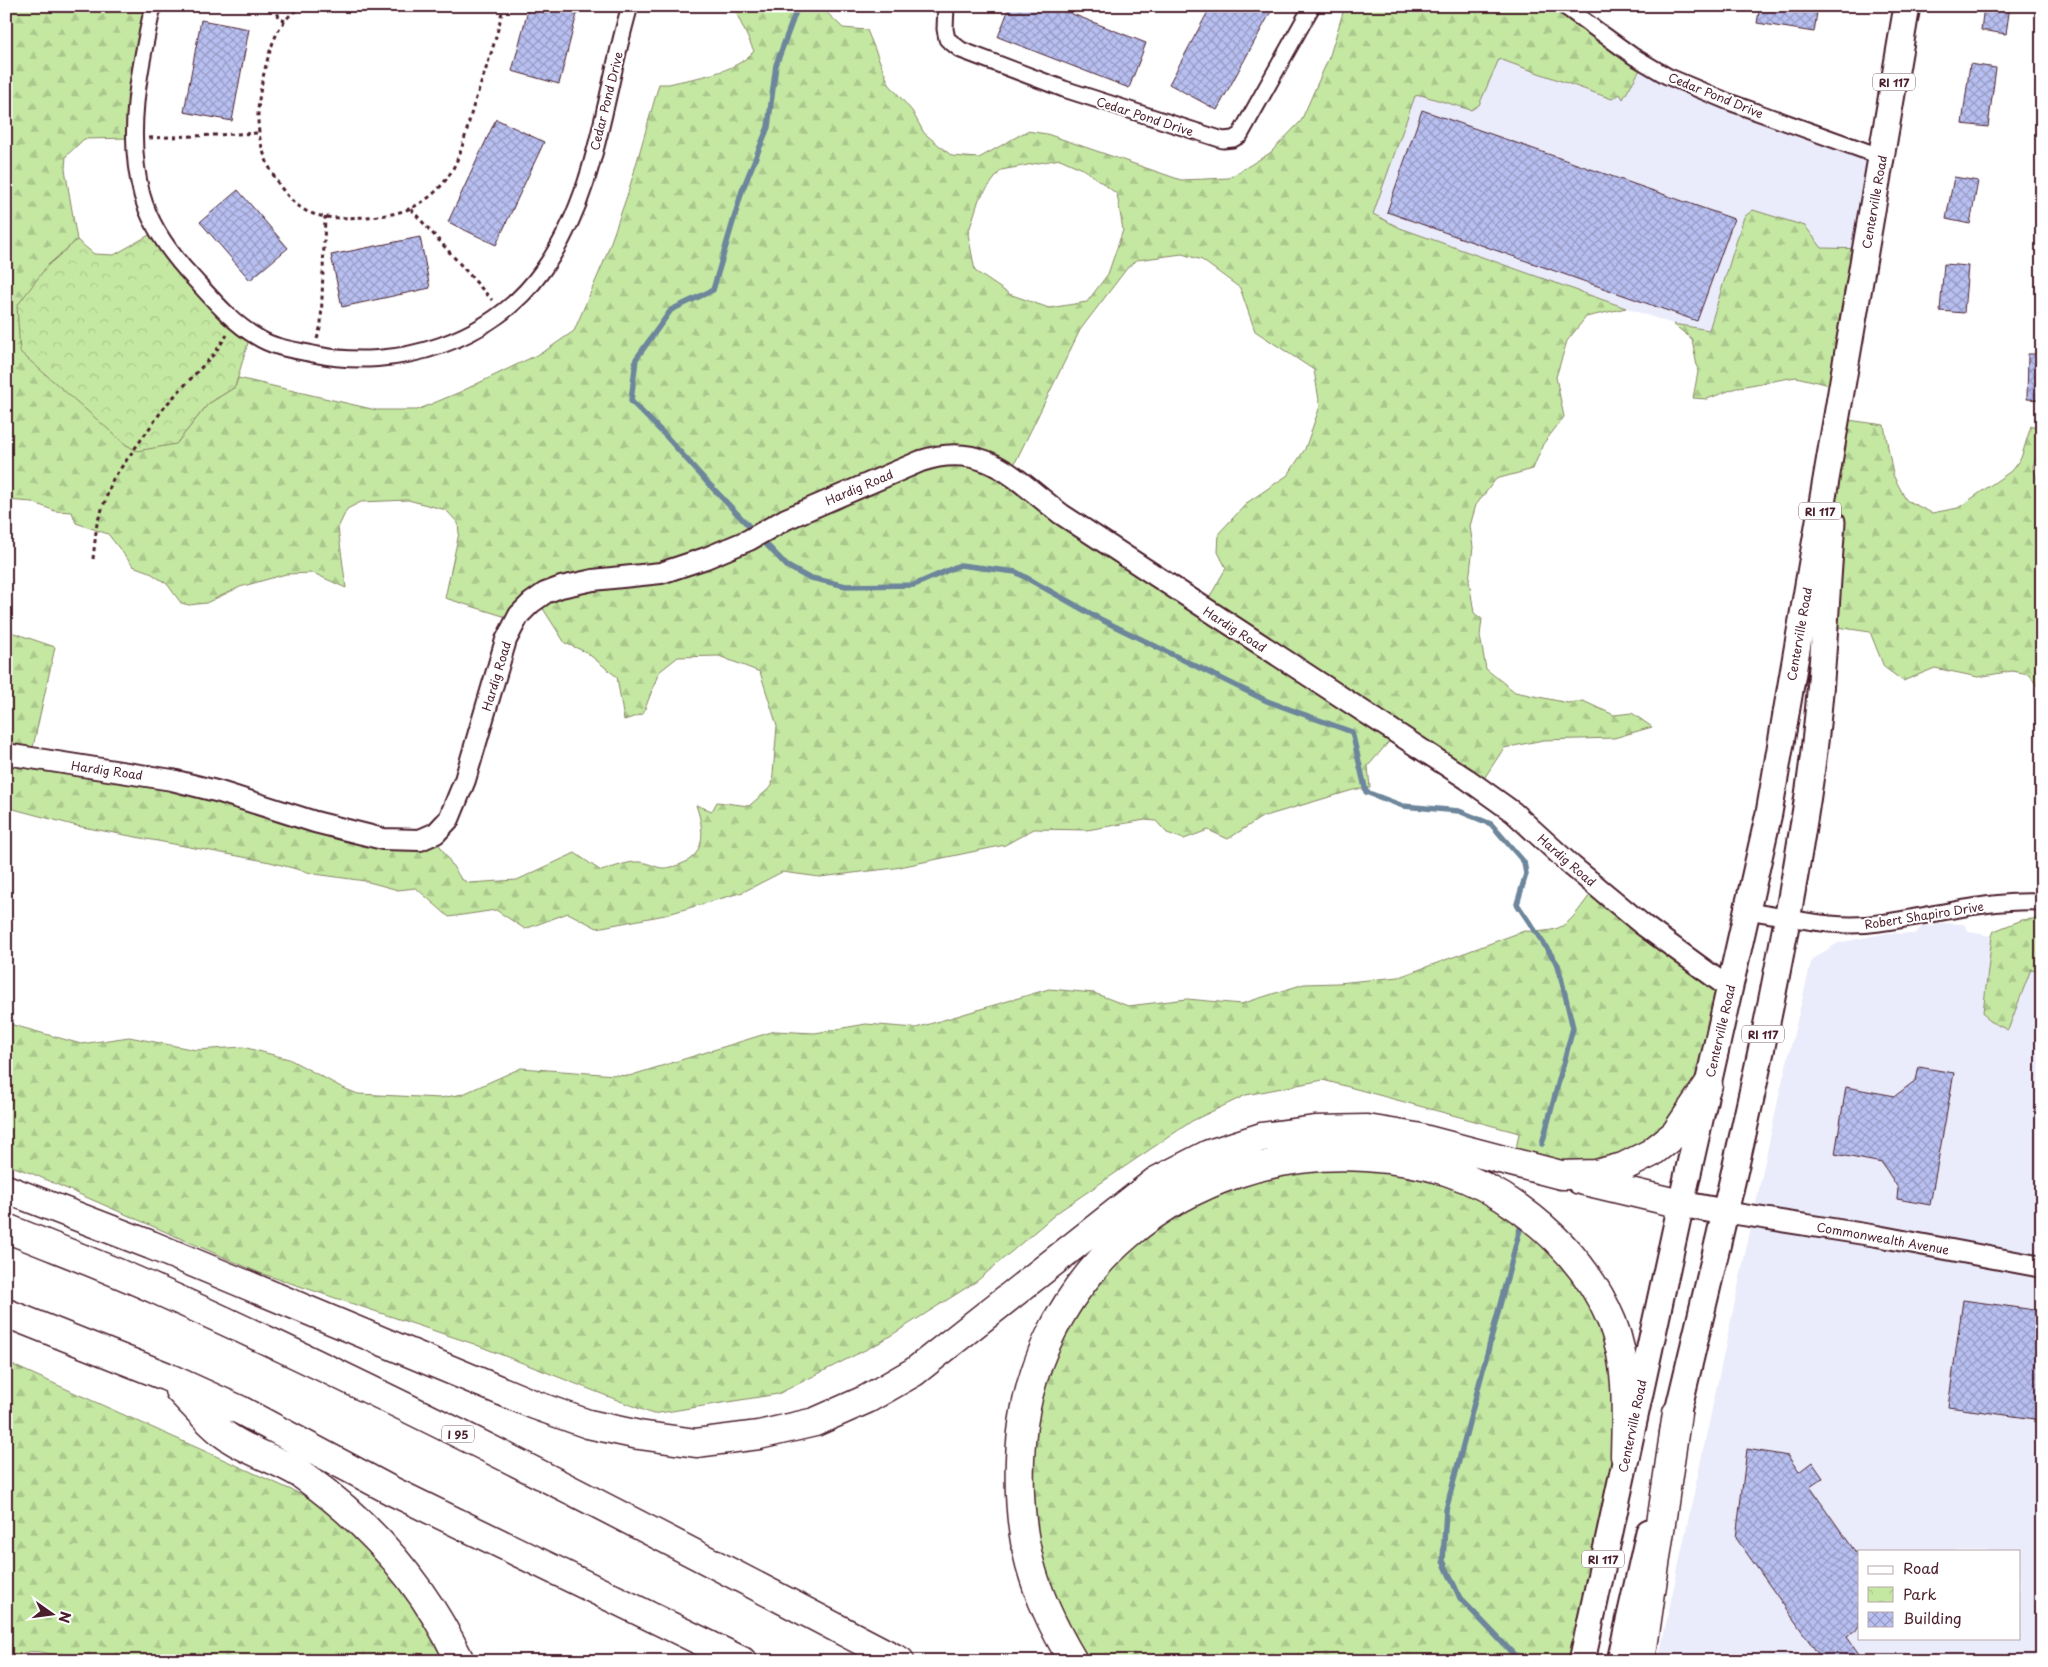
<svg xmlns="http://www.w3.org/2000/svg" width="2048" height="1667" font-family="'Playpen Sans',sans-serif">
	<defs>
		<pattern id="forest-firs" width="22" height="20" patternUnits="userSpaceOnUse" patternTransform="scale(1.25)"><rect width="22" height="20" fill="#c4e8a2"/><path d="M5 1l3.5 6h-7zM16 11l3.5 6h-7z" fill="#aac78c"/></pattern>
		<pattern id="park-crowns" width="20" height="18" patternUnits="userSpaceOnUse" patternTransform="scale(1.25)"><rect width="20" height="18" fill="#c4e8a2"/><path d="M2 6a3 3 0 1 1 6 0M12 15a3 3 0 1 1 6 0" fill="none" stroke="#aac78c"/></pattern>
		<pattern id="building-cross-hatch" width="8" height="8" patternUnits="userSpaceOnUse" patternTransform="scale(1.25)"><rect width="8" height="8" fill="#b8c0f1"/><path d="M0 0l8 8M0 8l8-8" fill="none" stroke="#989bc3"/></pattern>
	</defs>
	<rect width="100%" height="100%" fill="#fff"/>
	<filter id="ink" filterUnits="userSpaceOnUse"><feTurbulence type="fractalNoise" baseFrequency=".02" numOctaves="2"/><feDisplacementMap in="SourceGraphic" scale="10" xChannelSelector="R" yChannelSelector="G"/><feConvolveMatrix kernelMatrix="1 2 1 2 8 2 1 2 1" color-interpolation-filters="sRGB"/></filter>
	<g filter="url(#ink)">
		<path fill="#eaecfb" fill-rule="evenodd" d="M 1498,59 L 1612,99 L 1621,94 L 1623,99 L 1644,63 L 1876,156 L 1867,249 L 1822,248 L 1805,226 L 1744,217 L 1709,331 L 1673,324 L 1626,308 L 1400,228 L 1373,214 L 1415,96 L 1421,95 L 1471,110 L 1479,105 Z
			M 1939,923 L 1964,924 L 1969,932 L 1992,936 L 1983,1012 L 2008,1030 L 2031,969 L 2042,971 L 2042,1661 L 1658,1661 L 1780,1091 L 1812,959 L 1838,943 L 1888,933 L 1915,934 L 1922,926 L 1932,926 ZM 1859,1551 L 2019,1551 L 2019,1638 L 1859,1638 Z"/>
		<path fill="url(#forest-firs)" stroke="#878466" fill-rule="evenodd" d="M 6,6 L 155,6 L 130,138 L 84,139 L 66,156 L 65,169 L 77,240 L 47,266 L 176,444 L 208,404 L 235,387 L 238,378 L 376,410 L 417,410 L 460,392 L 545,351 L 574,331 L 605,259 L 628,193 L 659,84 L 669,84 C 696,77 734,74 754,51 L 733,6 L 820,6 L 843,28 L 867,30 L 889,84 L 912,111 L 924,133 L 952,156 L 979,158 L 1027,131 L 1047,134 L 1181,180 L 1229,178 L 1270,153 L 1301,121 L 1330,55 L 1345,6 L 1563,6 L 1644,63 L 1623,99 L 1620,94 L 1612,99 L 1499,59 L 1479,105 L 1471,110 L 1421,95 L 1415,96 L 1373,214 L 1400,228 L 1626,308 L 1586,317 L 1567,341 L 1556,377 L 1564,417 L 1543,444 L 1533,469 L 1496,479 L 1476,505 L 1470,526 L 1473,547 L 1469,581 L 1474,613 L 1482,619 L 1480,636 L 1486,669 L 1515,692 L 1568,703 L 1583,701 L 1614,715 L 1632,713 L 1652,727 L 1614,738 L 1543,740 L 1504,748 L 1479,786 L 1393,737 L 1368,766 L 1370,788 L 1353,790 L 1262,817 L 1228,839 L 1208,830 L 1184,839 L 1167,833 L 1156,821 L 1145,820 L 1087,830 L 1034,829 L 1005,845 L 895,868 L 820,877 L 782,872 L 743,892 L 665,915 L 597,928 L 568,913 L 525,929 L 496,910 L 449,917 L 416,888 L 398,890 L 365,881 L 315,874 L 270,862 L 77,826 L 6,807 L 6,627 L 11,632 L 55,647 L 31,756 L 168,780 L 395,842 L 435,838 L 461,879 L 469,883 L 517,880 L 575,853 L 601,871 C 612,868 628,861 639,862 C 648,862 657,869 666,868 C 705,862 707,837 696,805 L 712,811 L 717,802 L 749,806 L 772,786 L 777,726 L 760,672 L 719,656 L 678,657 L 659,672 L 643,714 L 624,720 L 617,677 L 586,652 L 565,643 L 540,604 L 516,620 L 445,598 L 459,533 L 458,523 L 446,510 L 408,500 L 361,502 L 347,509 L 338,528 L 346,588 L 313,573 L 286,574 L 240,587 L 206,603 L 189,605 L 181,603 L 167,584 L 149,572 L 133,566 L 108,534 L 76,523 L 72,512 L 55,511 L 32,502 L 6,500 ZM 1060,159 L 1085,170 L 1117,194 L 1123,230 L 1108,274 L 1087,302 L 1049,308 L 1009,294 L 975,271 L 968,234 L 979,199 L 1001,170 ZM 1182,254 L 1202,260 L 1240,288 L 1255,331 L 1314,370 L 1320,406 L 1305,449 L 1288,475 L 1248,502 L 1219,533 L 1218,552 L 1226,568 L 1204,607 L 1010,473 L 1080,330 L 1128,267 L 1137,260 Z
			M 1753,210 L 1805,226 L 1822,248 L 1867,249 L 1843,388 L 1796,377 L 1739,387 L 1707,399 L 1693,398 L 1698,372 L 1692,339 L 1673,324 L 1709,330 L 1744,217 Z
			M 1841,419 L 1884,425 L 1893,475 L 1906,500 L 1932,513 L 1958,508 L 2011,471 L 2021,458 L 2031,426 L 2042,426 L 2042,441 L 2033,466 L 2038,483 L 2042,486 L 2042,693 L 2029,674 L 2012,671 L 1978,677 L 1935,668 L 1903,681 L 1884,667 L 1870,632 L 1830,626 L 1829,468 Z
			M 1593,891 L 1730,985 L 1685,1116 L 1597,1172 L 1515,1155 L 1519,1133 L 1323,1080 L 1246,1095 L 1192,1121 L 1058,1212 L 977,1281 L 879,1343 L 778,1394 L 653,1414 L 474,1344 L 260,1273 L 33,1174 L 6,1164 L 6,1023 L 81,1044 L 129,1037 L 196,1050 L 243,1047 L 289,1059 L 343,1088 L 358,1094 L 440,1098 L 463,1094 L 521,1068 L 629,1076 L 775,1031 L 815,1033 L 866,1024 L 916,1028 L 1049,989 L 1094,993 L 1128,1006 L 1187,999 L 1241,1004 L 1304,984 L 1338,983 L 1399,977 L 1524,931 C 1567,934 1569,922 1593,891 Z
			M 2042,918 L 2042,971 L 2031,969 L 2008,1030 L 1989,1021 L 1983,1012 L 1992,936 L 1994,931 L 2022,920 Z
			M 1334,1158 L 1474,1187 L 1591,1281 L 1626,1395 L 1581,1661 L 1074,1661 L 1026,1559 L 1035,1377 L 1047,1344 L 1156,1212 Z
			M 6,1362 L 336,1510 L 460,1661 L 66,1661 C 48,1652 27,1645 11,1661 L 6,1661 Z"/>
		<path fill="url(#park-crowns)" stroke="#878466" d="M 158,230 L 250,336 L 235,387 L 208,404 L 176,444 L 137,451 L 125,444 L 20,352 L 17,306 L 47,266 L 77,240 L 94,254 L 114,255 Z"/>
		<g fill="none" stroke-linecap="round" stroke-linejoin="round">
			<path stroke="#6d869b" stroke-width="5.5" d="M 798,6 L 776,65 L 768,127 L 742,191 L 713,290 L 671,310 L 636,359 L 631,401 L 665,435 L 706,481 L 787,566 L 807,577 L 846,586 L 914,585 L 960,565 L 1016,572 L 1100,619 L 1267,701 L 1352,732 L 1366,792 L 1403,806 L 1459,811 L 1491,824 L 1524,862 L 1526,874 L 1517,904 L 1558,965 L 1573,1028 L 1542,1144
				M 1520,1661 L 1460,1598 L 1443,1561 L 1446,1510 L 1521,1225"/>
		</g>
		<path fill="url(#building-cross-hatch)" stroke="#4a1f2b" d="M 529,6 L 579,6 L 559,84 L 512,71 Z
			M 1010,6 L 1052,6 L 1146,43 L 1129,88 L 998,37 Z
			M 1211,6 L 1274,6 L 1217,110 L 1169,84 Z
			M 1760,6 L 1818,6 L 1814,32 L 1757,23 Z
			M 1984,6 L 2010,6 L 2006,34 L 1981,30 Z
			M 201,20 L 249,29 L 232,121 L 184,112 Z
			M 1970,64 L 1996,68 L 1988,127 L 1962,124 Z
			M 1422,110 L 1734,219 L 1697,321 L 1387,212 Z
			M 496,119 L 544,142 L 496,245 L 448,222 Z
			M 1954,177 L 1978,181 L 1970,224 L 1946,219 Z
			M 238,190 L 288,248 L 250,280 L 200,222 Z
			M 420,237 L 430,288 L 342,307 L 331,255 Z
			M 1944,264 L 1968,266 L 1964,313 L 1940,311 Z
			M 2028,354 L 2042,354 L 2042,400 L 2027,399 Z
			M 1919,1067 L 1954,1073 L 1930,1205 L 1897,1199 L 1898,1188 L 1882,1163 L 1835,1154 L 1846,1087 L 1895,1096 L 1916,1080 Z
			M 1963,1300 L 2042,1311 L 2042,1420 L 1948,1407 Z
			M 1747,1449 L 1788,1456 L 1799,1472 L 1812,1462 L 1823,1478 L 1810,1487 L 1859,1557 L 1859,1628 L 1847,1637 L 1864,1661 L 1823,1661 L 1736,1538 Z"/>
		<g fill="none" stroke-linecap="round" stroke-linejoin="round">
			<defs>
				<path id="minor" d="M 153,6 C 140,67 125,133 142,195 C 151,228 173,257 196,281 C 215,302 233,323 257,337 C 274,348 295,350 313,354 C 397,372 493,341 543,270 C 598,194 604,93 630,6
					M 946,6 L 945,29 L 947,39 L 961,50 L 1064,89 L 1223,140 L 1233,139 L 1240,135 L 1312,6
					M 1564,6 L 1633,56 L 1667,76 L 1729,102 L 1882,157
					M 1747,911 C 1791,917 1834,930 1879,923 C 1933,916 1987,899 2042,902"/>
				<path id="tertiary" d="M 6,754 L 172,780 L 220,792 L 315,822 L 383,839 L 420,840 L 436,833 L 449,819 L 465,780 L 506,640 L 519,615 L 531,603 L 545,593 L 561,587 L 593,580 L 661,573 L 706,558 L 749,540 L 786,519 L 921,461 C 984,440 1015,479 1061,514 L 1467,779 L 1513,812 L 1572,866 L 1643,925 L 1729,988
					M 1724,1212 L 1877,1236 L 2042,1267"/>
				<path id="primary" d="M 1681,1204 L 1724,1212
					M 1673,1432 C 1723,1223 1776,1008 1808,795 C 1822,705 1825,614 1832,522
					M 1582,1661 L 1681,1204 L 1769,813 L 1907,6
					M 1620,1661 L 1649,1532"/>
				<path id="motorway" d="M 1580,1180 L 1681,1204
					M 6,1189 L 151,1245 L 535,1405 L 588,1424 L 639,1435 L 696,1443 L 759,1435 L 815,1422 L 867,1399 L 914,1372 L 1156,1181 L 1209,1154 L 1262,1137 L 1317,1130 L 1367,1129 L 1416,1137 L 1561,1175 L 1596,1174 L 1623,1167 L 1651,1153 L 1675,1134 L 1708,1085
					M 6,1228 C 57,1249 109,1268 159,1291 C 411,1404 655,1533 900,1661
					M 6,1313 L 165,1376 L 240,1410 L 392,1491 L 742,1661
					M 179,1390 C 193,1404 208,1422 225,1435 C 249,1453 281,1460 305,1477 C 372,1525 425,1587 460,1661
					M 1073,1661 C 1032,1592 1017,1539 1020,1459 C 1026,1275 1187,1145 1366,1157 C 1425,1161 1472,1174 1520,1209 C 1560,1238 1593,1276 1612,1322 C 1629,1365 1626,1411 1625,1456
					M 1641,1661 L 1677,1413"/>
			</defs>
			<use href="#minor" stroke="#4a1f2b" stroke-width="19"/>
			<use href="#tertiary" stroke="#4a1f2b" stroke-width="24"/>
			<use href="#primary" stroke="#4a1f2b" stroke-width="29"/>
			<use href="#motorway" stroke="#4a1f2b" stroke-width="31"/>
			<path stroke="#4a1f2b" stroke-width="3" stroke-dasharray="4 4" stroke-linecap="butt" d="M 274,6 L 280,19 L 285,21
				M 303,6 C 279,18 271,45 265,69 C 260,89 256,111 259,132 C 262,160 281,197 306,211 C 324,220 346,218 365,217 C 397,216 424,208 445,181 C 462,159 466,130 474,104 C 485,71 497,40 503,6
				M 149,138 L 259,133
				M 411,209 L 492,300
				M 317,339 L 321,325 L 325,217
				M 93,559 L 97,523 L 113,479 L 166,405 L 214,354 L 227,335"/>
			<use href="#minor" stroke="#fff" stroke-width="15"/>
			<use href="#tertiary" stroke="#fff" stroke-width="20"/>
			<use href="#primary" stroke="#fff" stroke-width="25"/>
			<use href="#motorway" stroke="#fff" stroke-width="28"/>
		</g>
	</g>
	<g text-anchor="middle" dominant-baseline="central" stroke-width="4" stroke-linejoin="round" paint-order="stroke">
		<g fill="#fff" stroke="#80626b" stroke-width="1">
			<rect x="1873" y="73.5" width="42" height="17" rx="4"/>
			<rect x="1799" y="502.5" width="42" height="17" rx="4"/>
			<rect x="1742" y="1025.5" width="42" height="17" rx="4"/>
			<rect x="442" y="1425.5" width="32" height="17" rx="4"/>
			<rect x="1582" y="1550.5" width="42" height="17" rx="4"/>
		</g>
		<g font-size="11" font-weight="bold" fill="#4a1f2b">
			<text x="1894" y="82">RI 117</text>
			<text x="1820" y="511">RI 117</text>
			<text x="1763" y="1034">RI 117</text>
			<text x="458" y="1434">I 95</text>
			<text x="1603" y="1559">RI 117</text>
		</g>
		<g font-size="12" fill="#4a1f2b" stroke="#fff">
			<text transform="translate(1716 95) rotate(22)">Cedar Pond Drive</text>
			<text transform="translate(606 101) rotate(-76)">Cedar Pond Drive</text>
			<text transform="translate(1145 116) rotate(18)">Cedar Pond Drive</text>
			<text transform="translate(1874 202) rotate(-80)">Centerville Road</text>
			<text transform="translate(859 487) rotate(-23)">Hardig Road</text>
			<text transform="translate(1235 629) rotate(33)">Hardig Road</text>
			<text transform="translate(1799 634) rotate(-80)">Centerville Road</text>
			<text transform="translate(496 676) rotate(-73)">Hardig Road</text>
			<text transform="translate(107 770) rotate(8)">Hardig Road</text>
			<text transform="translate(1567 860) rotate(41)">Hardig Road</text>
			<text transform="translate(1924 915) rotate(-9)">Robert Shapiro Drive</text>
			<text transform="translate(1720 1031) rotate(-77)">Centerville Road</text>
			<text transform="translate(1883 1238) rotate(10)">Commonwealth Avenue</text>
			<text transform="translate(1632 1426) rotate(-78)">Centerville Road</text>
		</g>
	</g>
	<rect width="2048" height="1667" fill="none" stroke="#fff" stroke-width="25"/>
	<rect x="12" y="12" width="2023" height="1642" fill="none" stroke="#4a1f2b" stroke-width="2" filter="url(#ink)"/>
	<rect x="1858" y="1550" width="162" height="90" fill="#ffffff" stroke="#b7a5aa"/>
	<rect x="1868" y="1566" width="25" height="8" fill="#ffffff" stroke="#b7a5aa"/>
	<text x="1903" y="1574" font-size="15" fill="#4a1f2b">Road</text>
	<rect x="1868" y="1587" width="25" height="15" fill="url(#park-crowns)" stroke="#b7a5aa"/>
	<text x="1903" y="1600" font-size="15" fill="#4a1f2b">Park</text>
	<rect x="1868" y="1612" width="25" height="15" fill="url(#building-cross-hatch)" stroke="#b7a5aa"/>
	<text x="1903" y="1624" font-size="15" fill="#4a1f2b">Building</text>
	<g transform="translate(52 1614) rotate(104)" stroke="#ffffff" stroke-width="4" paint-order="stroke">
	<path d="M0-4L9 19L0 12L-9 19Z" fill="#4a1f2b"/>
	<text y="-8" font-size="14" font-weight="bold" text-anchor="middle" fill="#4a1f2b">N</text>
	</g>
</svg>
